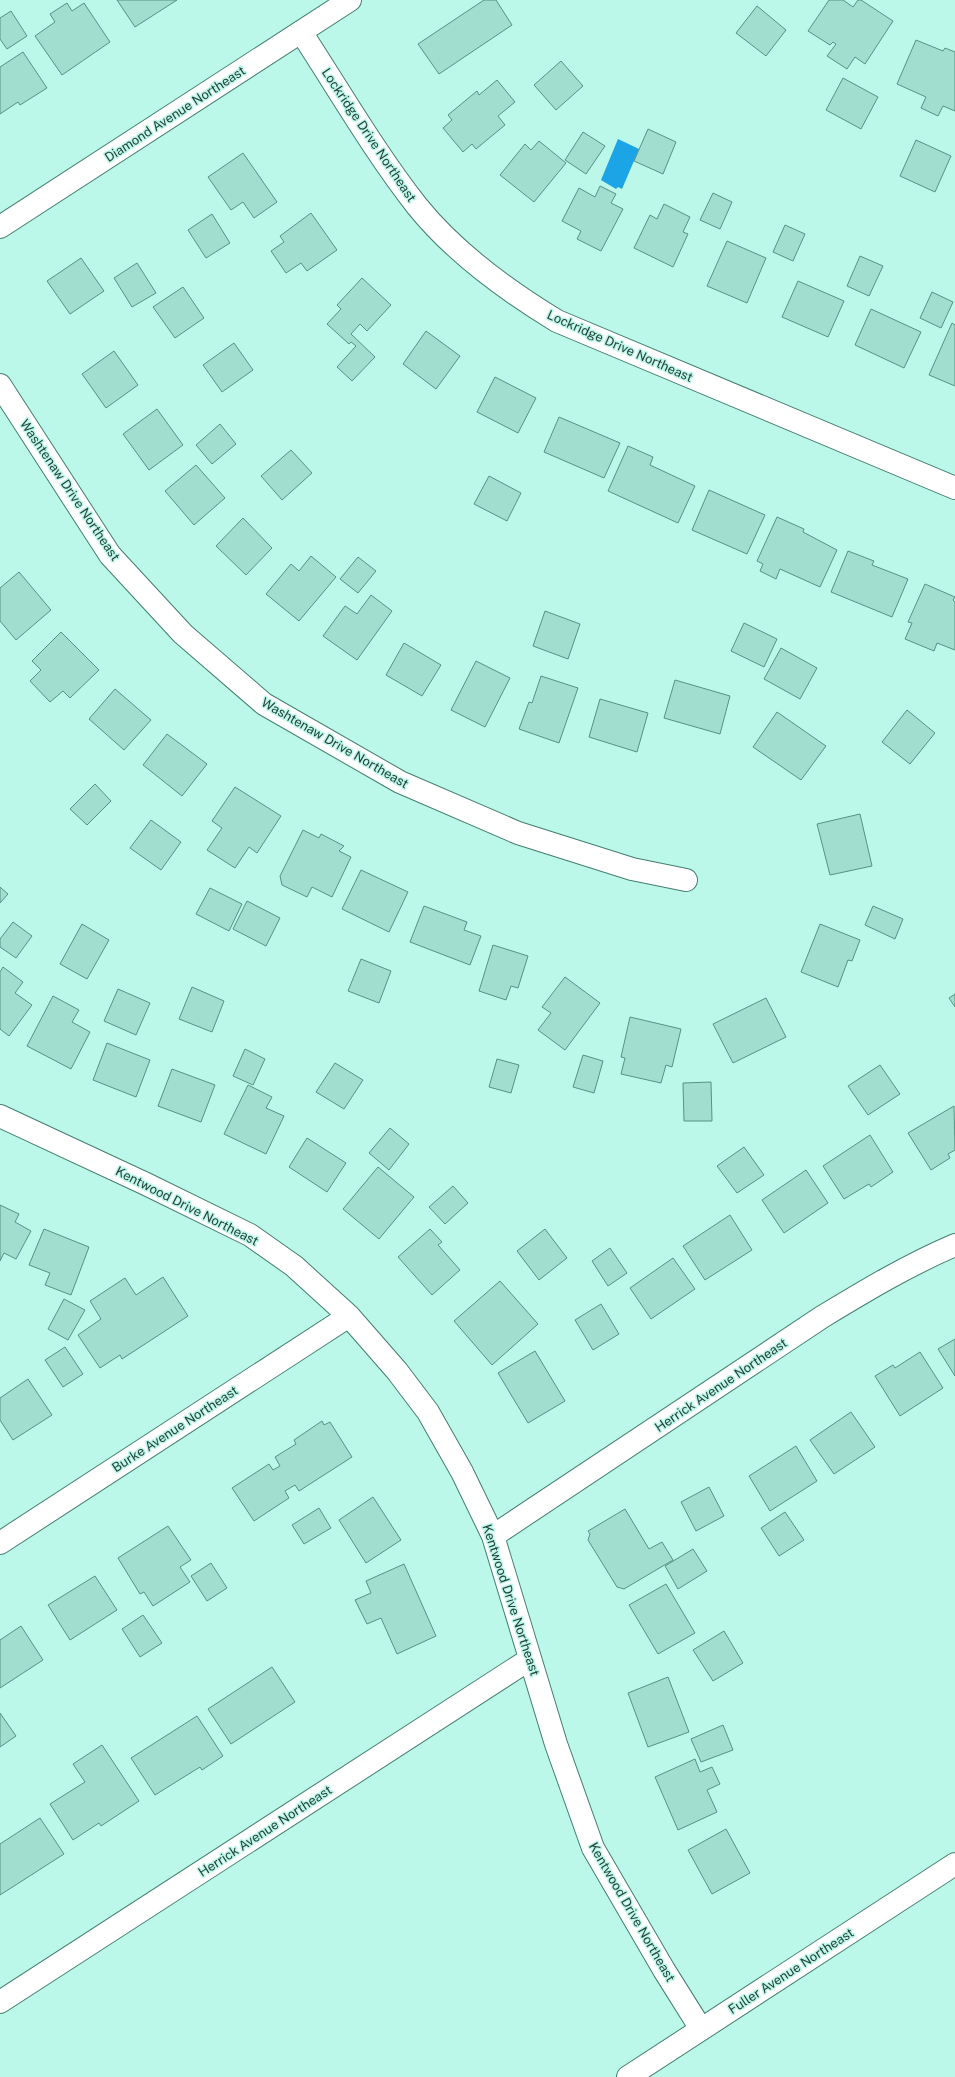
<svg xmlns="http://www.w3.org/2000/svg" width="955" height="2077" font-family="'Public Sans',sans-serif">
	<rect width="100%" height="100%" fill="#bbf8e9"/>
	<path fill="#1ba4e6" d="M 618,139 L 639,149 L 622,189 L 618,187 L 616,189 L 601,180 Z"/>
	<path fill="#a2decf" stroke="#579284" d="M 117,0 L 177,0 L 135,27 Z
		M 484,0 L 496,0 L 512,25 L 439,74 L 418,44 Z
		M 829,0 L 843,0 L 853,7 L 858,0 L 861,0 L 893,21 L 865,64 L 855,57 L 847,69 L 827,56 L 836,44 L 833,42 L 830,45 L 808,31 Z
		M 67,3 L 72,11 L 84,3 L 110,42 L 62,75 L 35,36 L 55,22 L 50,14 Z
		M 757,6 L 786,30 L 766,56 L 736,33 Z
		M 11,11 L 27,36 L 7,49 L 0,39 L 0,18 Z
		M 916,40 L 943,51 L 945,48 L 955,52 L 955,111 L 943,106 L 938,116 L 921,108 L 926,97 L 897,84 Z
		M 23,52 L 47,88 L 20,105 L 18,102 L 0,114 L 0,67 Z
		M 561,61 L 583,86 L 556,110 L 534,85 Z
		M 843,78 L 878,97 L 861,129 L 826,110 Z
		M 497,80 L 515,102 L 498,116 L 505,125 L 476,149 L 472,144 L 463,152 L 443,128 L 452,120 L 448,115 L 477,91 L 479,95 Z
		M 648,129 L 676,142 L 663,174 L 634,161 Z
		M 583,132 L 605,146 L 586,174 L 565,160 Z
		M 916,140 L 951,156 L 935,192 L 900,176 Z
		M 539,141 L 566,163 L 534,202 L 500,175 L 525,144 L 531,150 Z
		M 243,153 L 277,202 L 254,218 L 243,202 L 231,210 L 208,177 Z
		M 600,186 L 616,194 L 611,203 L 623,209 L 601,251 L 577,239 L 581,231 L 562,221 L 579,188 L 595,197 Z
		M 713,193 L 732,202 L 720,229 L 700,220 Z
		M 664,204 L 690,217 L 683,232 L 688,234 L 673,267 L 634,248 L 650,215 L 657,219 Z
		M 311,213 L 337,250 L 307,271 L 301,263 L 286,273 L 271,251 L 284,242 L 280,236 Z
		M 212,214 L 230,243 L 206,258 L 188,230 Z
		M 785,225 L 805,234 L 793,261 L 773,252 Z
		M 727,241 L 766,258 L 747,303 L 707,286 Z
		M 860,256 L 883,266 L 869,296 L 847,286 Z
		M 81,258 L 104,291 L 70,314 L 47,281 Z
		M 137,263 L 156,293 L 132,307 L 114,278 Z
		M 362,278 L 391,305 L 367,331 L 360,324 L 351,334 L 375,357 L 352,381 L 337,367 L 356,346 L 351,342 L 349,344 L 327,324 L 341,309 L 337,305 Z
		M 798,281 L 844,301 L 828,337 L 782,317 Z
		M 183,287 L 204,318 L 175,338 L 153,307 Z
		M 932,292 L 953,302 L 941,328 L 920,318 Z
		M 871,309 L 921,332 L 904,368 L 855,345 Z
		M 952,323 L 955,325 L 955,386 L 929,375 Z
		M 426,331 L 460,356 L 436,389 L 403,364 Z
		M 234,343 L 253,370 L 222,392 L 203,365 Z
		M 114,351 L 138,385 L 106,408 L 82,374 Z
		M 495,377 L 536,398 L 518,433 L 477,412 Z
		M 157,409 L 183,445 L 149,470 L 123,434 Z
		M 559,417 L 620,443 L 604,478 L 544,452 Z
		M 220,424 L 236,444 L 212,464 L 196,445 Z
		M 628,446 L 653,457 L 650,465 L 695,486 L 678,523 L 608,491 Z
		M 291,450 L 312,473 L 282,500 L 261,476 Z
		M 196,465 L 225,498 L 194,525 L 165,491 Z
		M 489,476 L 521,493 L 507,521 L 474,504 Z
		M 709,490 L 765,515 L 747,554 L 692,530 Z
		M 777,517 L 804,529 L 803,532 L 837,550 L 820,587 L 780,569 L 776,579 L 760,571 L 763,564 L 757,561 Z
		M 243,518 L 272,548 L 246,575 L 216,546 Z
		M 848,551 L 874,561 L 872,565 L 908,579 L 892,617 L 831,592 Z
		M 311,556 L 336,577 L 299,621 L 266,594 L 291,564 L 299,571 Z
		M 358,557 L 376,571 L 358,593 L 340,579 Z
		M 19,572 L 51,610 L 16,640 L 0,621 L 0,588 Z
		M 925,584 L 955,597 L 953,600 L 955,602 L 955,650 L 937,643 L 934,651 L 905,639 L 912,623 L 908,622 Z
		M 371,595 L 392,611 L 357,660 L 323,636 L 345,606 L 357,614 Z
		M 545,611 L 580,624 L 568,659 L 533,646 Z
		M 744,623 L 777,639 L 764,667 L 731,651 Z
		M 61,632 L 99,670 L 70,698 L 63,691 L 50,702 L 30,681 L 41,670 L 32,661 Z
		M 404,643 L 441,665 L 422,696 L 386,675 Z
		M 781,648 L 817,668 L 800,699 L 764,679 Z
		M 476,661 L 510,678 L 485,727 L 451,710 Z
		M 541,676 L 578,688 L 559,743 L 519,729 L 529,702 L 532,703 Z
		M 675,680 L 730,696 L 720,734 L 664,718 Z
		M 115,689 L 151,720 L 124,750 L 89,719 Z
		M 600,699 L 648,713 L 637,752 L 589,737 Z
		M 907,710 L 935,733 L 910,764 L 882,742 Z
		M 777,712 L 826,746 L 801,780 L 753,747 Z
		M 167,734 L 207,764 L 182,796 L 143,765 Z
		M 95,784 L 111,801 L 87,825 L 70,809 Z
		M 235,787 L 281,816 L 257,853 L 249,847 L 235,868 L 207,850 L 222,828 L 212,821 Z
		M 860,814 L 872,866 L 830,875 L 817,824 Z
		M 151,820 L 181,842 L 161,870 L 130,848 Z
		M 303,830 L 319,838 L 321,834 L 344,846 L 339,851 L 351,857 L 332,897 L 312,887 L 307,897 L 282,885 L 280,876 Z
		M 361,870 L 408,892 L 389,932 L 342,909 Z
		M 0,887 L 8,894 L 0,903 Z
		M 210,888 L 242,904 L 229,931 L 196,914 Z
		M 247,901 L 280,918 L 266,946 L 233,929 Z
		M 424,906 L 467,922 L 464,930 L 481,936 L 470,965 L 410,942 Z
		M 873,906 L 903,919 L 895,939 L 865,925 Z
		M 13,922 L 32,936 L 16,958 L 0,947 L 0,939 Z
		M 82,924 L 109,940 L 87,979 L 60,964 Z
		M 820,924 L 860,940 L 852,961 L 848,960 L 838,987 L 801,972 Z
		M 493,945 L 528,956 L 518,988 L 511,986 L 506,1000 L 479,991 Z
		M 361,959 L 391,971 L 379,1003 L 348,991 Z
		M 3,967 L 23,982 L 15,993 L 32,1005 L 9,1036 L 0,1029 L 0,972 Z
		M 565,977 L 600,1003 L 565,1050 L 538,1030 L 551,1013 L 542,1007 Z
		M 192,987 L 224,1001 L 212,1032 L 179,1019 Z
		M 118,989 L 150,1003 L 136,1035 L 104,1021 Z
		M 955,994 L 955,1007 L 949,998 Z
		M 53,996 L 79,1010 L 72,1022 L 90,1032 L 71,1069 L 27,1046 Z
		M 766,998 L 786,1037 L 733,1063 L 713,1024 Z
		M 630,1017 L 681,1029 L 672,1067 L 666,1065 L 661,1083 L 621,1074 L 625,1058 L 621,1057 Z
		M 107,1043 L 150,1060 L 136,1097 L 93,1080 Z
		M 245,1049 L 265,1059 L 253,1085 L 233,1076 Z
		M 583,1055 L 603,1061 L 594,1093 L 573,1087 Z
		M 497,1059 L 519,1065 L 511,1093 L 489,1087 Z
		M 335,1063 L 363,1080 L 344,1109 L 316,1092 Z
		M 880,1065 L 900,1094 L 868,1115 L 848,1086 Z
		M 172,1069 L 215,1085 L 201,1122 L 158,1106 Z
		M 711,1082 L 712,1121 L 684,1121 L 683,1083 Z
		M 248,1085 L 272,1097 L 266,1108 L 284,1116 L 266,1154 L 224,1134 Z
		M 954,1106 L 955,1150 L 948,1154 L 950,1158 L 931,1170 L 908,1133 Z
		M 390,1128 L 409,1144 L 389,1170 L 369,1153 Z
		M 870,1135 L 893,1172 L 871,1187 L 869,1184 L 844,1199 L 823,1166 Z
		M 307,1138 L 346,1163 L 327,1192 L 289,1167 Z
		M 744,1147 L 764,1175 L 737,1193 L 717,1166 Z
		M 378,1167 L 414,1197 L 379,1239 L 343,1209 Z
		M 806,1170 L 828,1203 L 784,1233 L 762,1200 Z
		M 453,1186 L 468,1203 L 445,1224 L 429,1207 Z
		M 0,1205 L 19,1214 L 15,1222 L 31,1231 L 16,1259 L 4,1253 L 0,1261 Z
		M 730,1215 L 752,1250 L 705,1280 L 683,1246 Z
		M 44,1229 L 89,1247 L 71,1295 L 45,1285 L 50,1273 L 29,1265 Z
		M 430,1229 L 442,1242 L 438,1245 L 460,1270 L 432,1295 L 398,1257 Z
		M 545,1229 L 567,1258 L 539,1280 L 517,1251 Z
		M 610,1248 L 627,1273 L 608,1286 L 592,1261 Z
		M 673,1258 L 695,1289 L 651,1319 L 630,1288 Z
		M 163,1277 L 188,1316 L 122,1359 L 120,1355 L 100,1368 L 78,1335 L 101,1319 L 90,1301 L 125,1278 L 136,1295 Z
		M 500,1281 L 538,1324 L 492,1365 L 454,1321 Z
		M 64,1299 L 85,1310 L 68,1340 L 48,1329 Z
		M 601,1304 L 619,1334 L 593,1350 L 575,1320 Z
		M 955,1339 L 955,1376 L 938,1349 Z
		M 65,1347 L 83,1374 L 63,1387 L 45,1360 Z
		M 535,1351 L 565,1401 L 528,1423 L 498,1373 Z
		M 920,1352 L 943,1388 L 900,1416 L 875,1376 L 893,1365 L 895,1368 Z
		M 28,1379 L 52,1415 L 13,1440 L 0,1420 L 0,1398 Z
		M 851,1412 L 875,1447 L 834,1474 L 810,1440 Z
		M 322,1421 L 324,1425 L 330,1422 L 352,1457 L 299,1491 L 295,1485 L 285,1491 L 289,1498 L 254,1521 L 232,1488 L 269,1464 L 273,1470 L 280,1466 L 275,1457 L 296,1444 L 294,1440 Z
		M 796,1446 L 817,1481 L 770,1511 L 749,1476 Z
		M 709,1487 L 724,1516 L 696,1531 L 681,1502 Z
		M 373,1497 L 401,1540 L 366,1563 L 339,1520 Z
		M 319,1508 L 331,1528 L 304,1544 L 292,1525 Z
		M 625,1509 L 649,1549 L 662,1542 L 673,1560 L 624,1589 L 617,1587 L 588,1540 L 590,1534 L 588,1531 Z
		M 785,1512 L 804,1540 L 779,1556 L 761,1528 Z
		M 168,1526 L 191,1560 L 180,1567 L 190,1582 L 153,1606 L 144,1592 L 140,1594 L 118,1558 Z
		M 693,1549 L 707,1571 L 678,1589 L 665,1566 Z
		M 211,1563 L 227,1588 L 207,1601 L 191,1576 Z
		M 404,1564 L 436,1636 L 397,1654 L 381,1618 L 367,1624 L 355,1600 L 371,1593 L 366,1581 Z
		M 95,1576 L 117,1610 L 70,1640 L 48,1605 Z
		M 666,1584 L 695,1633 L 658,1654 L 629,1605 Z
		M 143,1615 L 162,1643 L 140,1657 L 122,1629 Z
		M 21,1626 L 43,1660 L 0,1688 L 0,1640 Z
		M 724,1631 L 743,1663 L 713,1681 L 693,1650 Z
		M 272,1667 L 295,1702 L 231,1744 L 208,1709 Z
		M 668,1677 L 689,1732 L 648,1747 L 628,1693 Z
		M 0,1713 L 16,1736 L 0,1747 Z
		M 197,1716 L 223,1756 L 202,1770 L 200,1767 L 155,1795 L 131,1758 Z
		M 723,1725 L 733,1750 L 701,1762 L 691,1739 Z
		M 102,1745 L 139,1801 L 101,1826 L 99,1823 L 73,1840 L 50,1804 L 85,1782 L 73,1764 Z
		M 695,1759 L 700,1772 L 712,1767 L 720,1784 L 707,1790 L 717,1812 L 678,1830 L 655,1777 Z
		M 40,1818 L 64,1854 L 0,1895 L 0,1844 Z
		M 726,1829 L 750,1873 L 712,1894 L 688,1850 Z"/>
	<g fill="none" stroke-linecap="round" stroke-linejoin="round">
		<defs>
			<path id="street" d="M 301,32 C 339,90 374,151 417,206 C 454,252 506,290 557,321 L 955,488
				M 0,385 L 110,555 L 183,634 L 264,704 L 400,782 L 518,833 L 632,869 L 686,880
				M 0,1116 L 146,1184 L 250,1235 L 294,1266 L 349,1316 L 397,1371 L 428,1412 L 462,1472 L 493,1536 L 556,1744 L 593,1848 L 664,1970 L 701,2029
				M 493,1536 L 822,1317 C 865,1291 908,1265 955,1245
				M 0,1543 L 349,1316
				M 0,2002 L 530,1659"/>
			<path id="secondary" d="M 0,227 L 350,0
				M 628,2077 L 955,1864"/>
		</defs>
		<use href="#street" stroke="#447e71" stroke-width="24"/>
		<use href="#secondary" stroke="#447e71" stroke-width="24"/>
		<use href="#street" stroke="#fff" stroke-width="22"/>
		<use href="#secondary" stroke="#fff" stroke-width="22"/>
	</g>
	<g text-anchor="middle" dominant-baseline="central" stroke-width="3" stroke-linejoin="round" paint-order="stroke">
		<g font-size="13" fill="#27403a" stroke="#bbf8e9">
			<text transform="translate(175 114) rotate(-33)">Diamond Avenue Northeast</text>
			<text transform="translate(369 135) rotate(56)">Lockridge Drive Northeast</text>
			<text transform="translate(620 346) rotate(24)">Lockridge Drive Northeast</text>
			<text transform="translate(70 490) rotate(56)">Washtenaw Drive Northeast</text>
			<text transform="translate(335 743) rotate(30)">Washtenaw Drive Northeast</text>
			<text transform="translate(187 1206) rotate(27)">Kentwood Drive Northeast</text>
			<text transform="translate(721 1385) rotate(-34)">Herrick Avenue Northeast</text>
			<text transform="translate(175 1429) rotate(-33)">Burke Avenue Northeast</text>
			<text transform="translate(511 1600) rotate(72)">Kentwood Drive Northeast</text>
			<text transform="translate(265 1831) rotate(-33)">Herrick Avenue Northeast</text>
			<text transform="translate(632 1912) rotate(60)">Kentwood Drive Northeast</text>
			<text transform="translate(791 1971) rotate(-33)">Fuller Avenue Northeast</text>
		</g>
	</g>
</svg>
